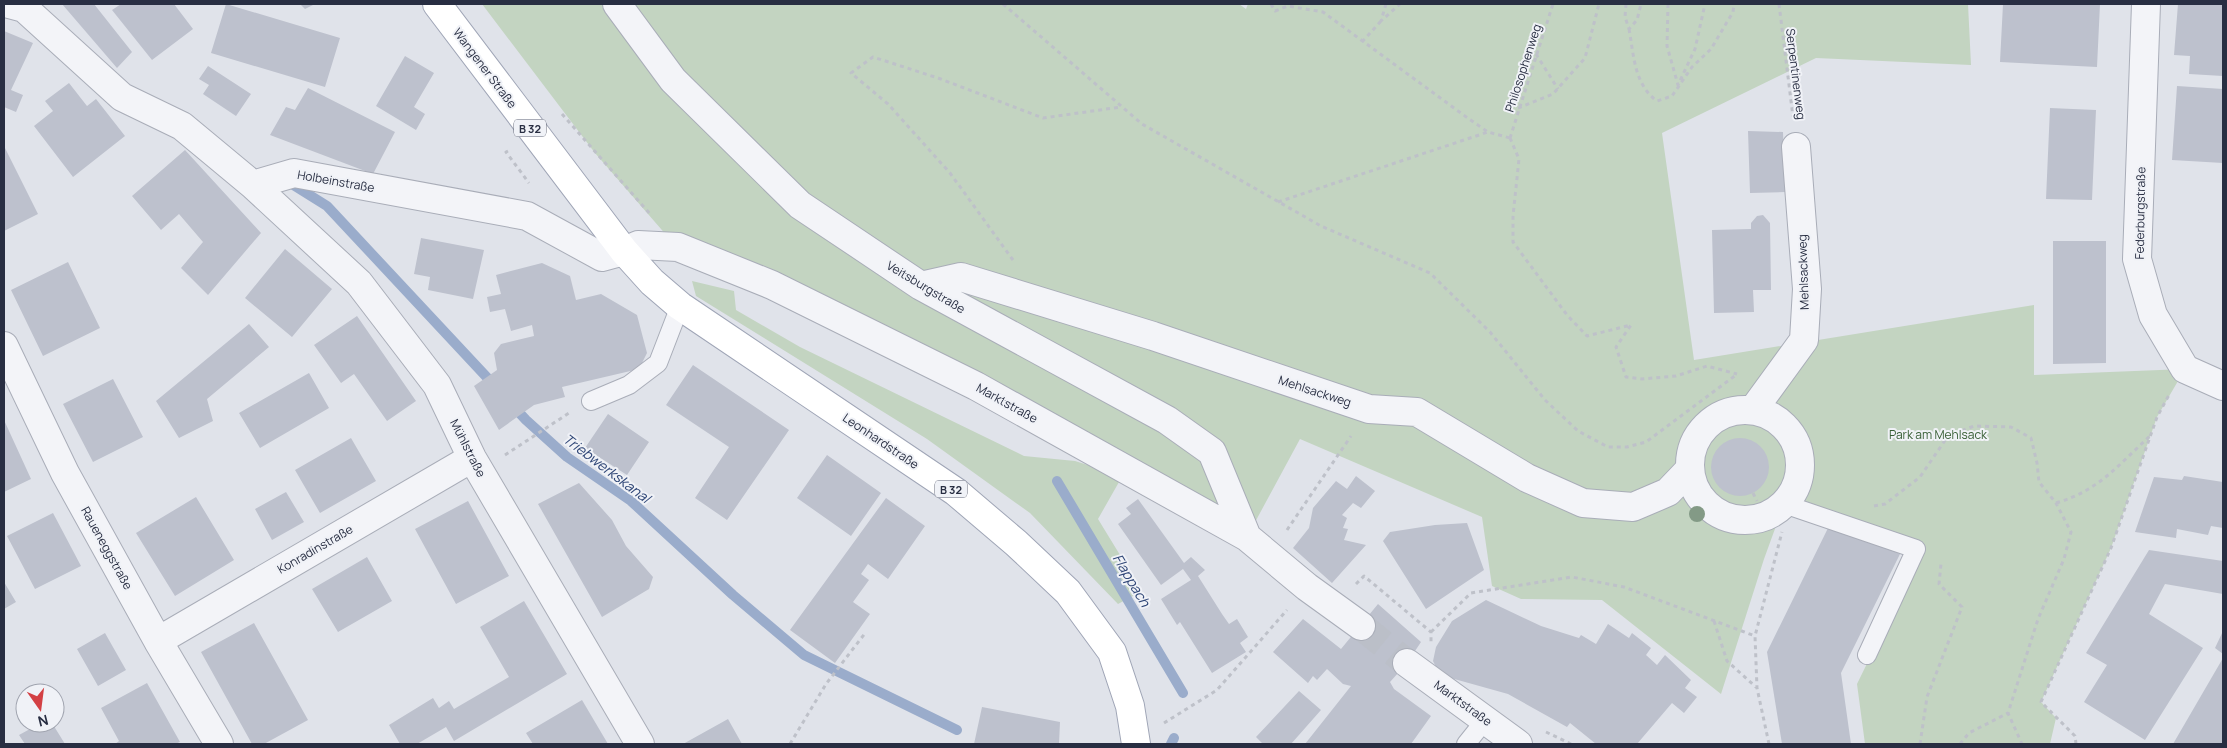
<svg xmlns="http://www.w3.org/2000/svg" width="2227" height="748" font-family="Manrope,sans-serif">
	<rect width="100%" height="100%" fill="#e0e3ea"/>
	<path fill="#c3d4c1" d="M 482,4 L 1239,4 L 1246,9 L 1248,4 L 1968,4 L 1971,65 L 1816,58 L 1662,133 L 1694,360 L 2034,305 L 2034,375 L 2185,369 L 2157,417 L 2111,548 L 2041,702 L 2056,718 L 2050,744 L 1865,744 L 1857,684 L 1924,547 L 1784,504 L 1764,559 L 1721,694 L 1602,600 L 1521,599 L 1492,586 L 1482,517 L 1300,439 L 1247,537 L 681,252 L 595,153 Z
		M 692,281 L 734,291 L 736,310 L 800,347 L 1024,456 L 1075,461 L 1116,474 L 1119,482 L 1098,519 L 1142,591 L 1118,604 L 1030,513 L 927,439 L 696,296 Z"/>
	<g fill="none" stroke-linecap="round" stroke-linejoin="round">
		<path stroke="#9aaccb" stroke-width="10" d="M 287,181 L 327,206 L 495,386
			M 513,406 L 526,420 L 567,457 L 631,501 L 733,595 L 804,655 L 957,730
			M 1057,481 L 1183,693
			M 1171,744 L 1174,738"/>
	</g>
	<path fill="#bdc1cd" d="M 62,4 L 94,4 L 132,52 L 117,68 Z
		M 121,4 L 174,4 L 193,29 L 152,60 L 112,10 Z
		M 226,4 L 340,38 L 325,87 L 211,53 Z
		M 300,4 L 315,4 L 305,9 Z
		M 2003,4 L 2100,4 L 2097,67 L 2000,62 Z
		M 2178,4 L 2223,4 L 2223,76 L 2189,74 L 2190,56 L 2174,55 Z
		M 4,31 L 33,43 L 11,90 L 23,95 L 16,112 L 4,107 Z
		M 405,56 L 434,73 L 414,107 L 425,114 L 416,130 L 376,106 Z
		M 208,66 L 251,94 L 236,116 L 203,94 L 209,85 L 199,79 Z
		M 69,83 L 87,106 L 96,99 L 125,136 L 73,177 L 34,126 L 53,111 L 45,101 Z
		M 2177,86 L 2223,89 L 2223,163 L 2172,160 Z
		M 308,88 L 395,132 L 373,174 L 270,135 L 286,107 L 295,110 Z
		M 2050,108 L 2096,110 L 2092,200 L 2046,199 Z
		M 1748,131 L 1783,132 L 1785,192 L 1750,193 Z
		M 4,146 L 38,214 L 4,231 Z
		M 185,150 L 261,233 L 208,295 L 181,268 L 203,242 L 179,214 L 161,230 L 132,196 Z
		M 1763,215 L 1770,223 L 1771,290 L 1753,290 L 1754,312 L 1714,313 L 1712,230 L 1751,229 L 1751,223 L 1757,216 Z
		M 421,238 L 484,250 L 473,299 L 428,290 L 430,277 L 414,274 Z
		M 2053,241 L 2106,241 L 2106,363 L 2053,364 Z
		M 285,249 L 332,289 L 292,337 L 245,298 Z
		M 68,262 L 100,328 L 43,356 L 11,290 Z
		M 542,263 L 570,276 L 576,300 L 601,294 L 637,315 L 647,353 L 639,369 L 562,387 L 565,397 L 534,405 L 499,430 L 474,386 L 497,370 L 494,353 L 501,344 L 534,336 L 532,325 L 511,331 L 505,309 L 490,312 L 487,297 L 501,294 L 496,275 Z
		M 357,316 L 416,401 L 387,421 L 354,374 L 341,383 L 314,345 Z
		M 249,324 L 269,347 L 207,399 L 213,421 L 179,438 L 156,401 Z
		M 693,365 L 789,430 L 727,520 L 695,498 L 729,447 L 666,405 Z
		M 309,373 L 329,408 L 260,448 L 239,413 Z
		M 113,379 L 143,437 L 93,462 L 63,404 Z
		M 608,414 L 649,442 L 627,475 L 585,448 Z
		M 4,420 L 31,479 L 4,492 Z
		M1711 467a29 29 0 1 1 58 0a29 29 0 1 1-58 0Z
		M 351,438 L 376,481 L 320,513 L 295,470 Z
		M 827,455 L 881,493 L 851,536 L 797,498 Z
		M 1356,476 L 1375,491 L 1361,508 L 1353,503 L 1342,515 L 1347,518 L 1343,528 L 1348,529 L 1344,540 L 1366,545 L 1332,583 L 1293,548 L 1309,528 L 1313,508 L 1336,481 L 1347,489 Z
		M 2184,476 L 2223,482 L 2223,528 L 2211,526 L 2208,535 L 2177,529 L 2176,538 L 2135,532 L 2154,477 L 2182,480 Z
		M 579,483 L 612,520 L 626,546 L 653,577 L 649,589 L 602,617 L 538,504 Z
		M 286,492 L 304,522 L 272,540 L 255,509 Z
		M 196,497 L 234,560 L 175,596 L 136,533 Z
		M 886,498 L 925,526 L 888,579 L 868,564 L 861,574 L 869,580 L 853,602 L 870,614 L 835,663 L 790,630 Z
		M 1138,499 L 1184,563 L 1191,557 L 1205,570 L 1198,576 L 1222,614 L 1229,624 L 1237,619 L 1248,637 L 1240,643 L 1246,652 L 1212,673 L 1180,622 L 1177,625 L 1161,599 L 1191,580 L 1183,569 L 1161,585 L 1118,524 L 1131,514 L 1126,508 Z
		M 468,501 L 509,576 L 456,604 L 415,529 Z
		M 53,513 L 81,566 L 35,589 L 7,536 Z
		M 1467,523 L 1484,570 L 1426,609 L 1383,541 L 1390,532 L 1435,525 Z
		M 1830,524 L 1900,554 L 1841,673 L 1851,744 L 1782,744 L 1767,652 Z
		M 2149,550 L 2223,561 L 2223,594 L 2165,584 L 2149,614 L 2203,648 L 2145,740 L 2084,702 L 2107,665 L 2086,653 Z
		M 367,557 L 392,601 L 338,632 L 312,589 Z
		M 4,582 L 16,602 L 4,609 Z
		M 1486,600 L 1541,626 L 1579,638 L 1581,635 L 1596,644 L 1608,624 L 1629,638 L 1632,633 L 1651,648 L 1646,655 L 1657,665 L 1665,655 L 1691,680 L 1685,688 L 1697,697 L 1684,713 L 1672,703 L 1637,744 L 1596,744 L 1570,723 L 1567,727 L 1508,694 L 1440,675 L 1433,661 L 1436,647 L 1452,621 Z
		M 524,601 L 567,674 L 454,741 L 446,727 L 417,744 L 400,744 L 389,725 L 433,698 L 439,708 L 449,701 L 454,709 L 509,677 L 480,627 Z
		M 1378,604 L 1421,642 L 1407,663 L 1390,682 L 1394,689 L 1431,716 L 1411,744 L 1305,744 L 1351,686 L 1343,684 L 1327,669 L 1317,680 L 1313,676 L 1308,683 L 1273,652 L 1303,619 L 1341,649 Z
		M 254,623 L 308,720 L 264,744 L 252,744 L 201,652 Z
		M 2223,631 L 2223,654 L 2215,648 Z
		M 105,633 L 126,670 L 98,686 L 77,649 Z
		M 2223,658 L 2223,744 L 2173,744 Z
		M 147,683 L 180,742 L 175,744 L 115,744 L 119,741 L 101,708 Z
		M 1299,691 L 1321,710 L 1291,744 L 1263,744 L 1256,737 Z
		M 582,700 L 608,744 L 533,744 L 526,733 Z
		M 982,707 L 1060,722 L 1059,744 L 974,744 Z
		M 728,719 L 742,744 L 683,744 Z
		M 41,723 L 52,723 L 65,744 L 25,744 L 19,735 Z"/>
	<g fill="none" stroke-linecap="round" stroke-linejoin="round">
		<path stroke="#bbbfc8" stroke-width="28" stroke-dasharray="28 14" stroke-linecap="butt" d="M 1361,626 L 1407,663"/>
		<defs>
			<path id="lane" d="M 591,401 L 629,385 L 658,363 L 680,306
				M 1784,504 L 1916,549 L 1867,655
				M 1466,744 L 1486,719"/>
			<path id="street" d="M 9,4 L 24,8 L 122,97 L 182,126 L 253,185 L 294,173 L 527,216 L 602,257 L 624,251 L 638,245 L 678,247 L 772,285 L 976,386 L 1247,537 L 1307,587 L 1361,626
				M 617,4 L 673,80 L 800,205 L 921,286 L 1167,420 L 1212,452 L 1247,537
				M 2146,4 L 2137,259 L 2153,315 L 2185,369 L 2223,386
				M 253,185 L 359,283 L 437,385 L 472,458 L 640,744
				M 921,286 L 961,277 L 1153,336 L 1369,409 L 1417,412 L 1527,478 L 1583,503 L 1633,507 L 1668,492 L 1689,470
				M 4,346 L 65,473 L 158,641 L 219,744
				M1690 465a55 55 0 1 1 110 0a55 55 0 1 1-110 0Z
				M 1753,410 L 1804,340 L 1807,289 L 1796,147
				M 158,641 L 472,458
				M 1407,663 L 1518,744"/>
			<path id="primary" d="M 437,4 L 624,251 L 652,282 L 680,306 L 956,492 L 1016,543 L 1068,592 L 1112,652 L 1130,706 L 1136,744"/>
		</defs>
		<use href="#lane" stroke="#a9adb8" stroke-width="20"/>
		<use href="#street" stroke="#a9adb8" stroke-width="30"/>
		<use href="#primary" stroke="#9fa5b6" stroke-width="30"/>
		<path stroke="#bec1c9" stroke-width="3" stroke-dasharray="4 4" stroke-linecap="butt" d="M 1003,4 L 1142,124 L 1321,226 L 1430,273 L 1490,332 L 1545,400 L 1578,431 L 1608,447 L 1627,447 L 1646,442 L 1736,375
			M 1271,4 L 1275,11 L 1288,6 L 1323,12 L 1469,119 L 1488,132 L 1510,138
			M 1386,4 L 1381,21 L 1400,4
			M 1626,4 L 1625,17 L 1629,29 L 1637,20 L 1641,4
			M 1668,4 L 1667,46 L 1678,85 L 1695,49 L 1705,4
			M 1779,4 L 1793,117
			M 1629,29 C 1634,56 1634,84 1657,101 L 1672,96 L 1692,67 L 1711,49 L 1733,12 L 1734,4
			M 1362,42 L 1381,21
			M 1536,54 L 1558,89
			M 1518,108 L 1553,94 L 1585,58 L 1599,4
			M 562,114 L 650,214
			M 1510,138 L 1519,159 L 1513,216 L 1513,242 L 1567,315 L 1587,336 L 1631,325 L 1616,347 L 1626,377 L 1642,379 L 1676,376 L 1707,366 L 1737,374
			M 1510,138 L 1553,4
			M 508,151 L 506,152 L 529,183
			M 1278,202 L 1488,132
			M 1013,260 L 950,173 L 888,104 L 851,73 L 873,57 L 938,78 L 1043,118 L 1121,107
			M 505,455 L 569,413
			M 1753,493 L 1757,501
			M 2056,503 C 2100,490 2118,465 2151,435
			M 1874,506 L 1885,504 L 1920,477 L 1948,436 L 1974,426 L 2011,427 L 2031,438 L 2037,463 L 2039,482 L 2056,503 L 2071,532 L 2064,559 L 2038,619 L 2008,713 L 2022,744
			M 1287,530 L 1351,436
			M 1356,584 L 1364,576 L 1431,632 L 1431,642
			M 1714,621 L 1727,661 L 1757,688
			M 1431,632 L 1471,593 L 1572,577 L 1624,587 L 1755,636
			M 1164,723 L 1217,690 L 1287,610
			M 1546,732 L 1571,744
			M 790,744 L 826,684 L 866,632
			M 1769,744 L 1757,688 L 1755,636 L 1782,532
			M 1920,744 L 1927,697 L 1962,607 L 1939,584 L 1941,564 L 1939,563
			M 1960,744 L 1969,733 L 2008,713
			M 2076,744 L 2075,736 L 2041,702 L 2111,548 L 2157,417 L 2169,395"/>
		<use href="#lane" stroke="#f3f4f8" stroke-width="18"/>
		<use href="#street" stroke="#f3f4f8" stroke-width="28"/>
		<use href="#primary" stroke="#fff" stroke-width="28"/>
	</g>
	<circle fill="#839a86" cx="1697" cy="514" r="8"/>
	<g text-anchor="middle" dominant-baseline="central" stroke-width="4" stroke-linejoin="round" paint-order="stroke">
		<g fill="#f0f2f7" stroke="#646978" stroke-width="1">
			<rect x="514" y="119.5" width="32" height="17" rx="4"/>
			<rect x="935" y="480.5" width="32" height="17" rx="4"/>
		</g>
		<g font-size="11" font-weight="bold" fill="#282e42">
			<text x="530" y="128">B 32</text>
			<text x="951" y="489">B 32</text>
		</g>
		<g font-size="12" fill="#282e42" stroke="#f0f2f7">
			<text transform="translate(485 68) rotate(53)">Wangener Straße</text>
			<text transform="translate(1523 68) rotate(-72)">Philosophenweg</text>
			<text transform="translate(1796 74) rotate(83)">Serpentinenweg</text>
			<text transform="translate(336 181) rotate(10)">Holbeinstraße</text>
			<text transform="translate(2140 213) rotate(-89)">Federburgstraße</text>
			<text transform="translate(1803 272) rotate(-92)">Mehlsackweg</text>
			<text transform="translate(926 287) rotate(31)">Veitsburgstraße</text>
			<text transform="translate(1315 391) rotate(18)">Mehlsackweg</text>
			<text transform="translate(1007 403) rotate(29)">Marktstraße</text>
			<text transform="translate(881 441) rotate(34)">Leonhardstraße</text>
			<text transform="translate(468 448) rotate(63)">Mühlstraße</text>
			<text transform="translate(107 548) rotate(61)">Raueneggstraße</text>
			<text transform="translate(315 549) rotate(-30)">Konradinstraße</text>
			<text transform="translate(1463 703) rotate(36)">Marktstraße</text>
		</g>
		<g font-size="12" fill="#375e35" stroke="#f0f2f7">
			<text x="1938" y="434">Park am Mehlsack</text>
		</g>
		<g font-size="14" font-style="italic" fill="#304777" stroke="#f0f2f7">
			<text transform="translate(607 468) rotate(37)">Triebwerkskanal</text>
			<text transform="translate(1132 580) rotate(59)">Flappach</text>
		</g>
	</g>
	<rect width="2227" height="748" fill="none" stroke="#282e42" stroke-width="10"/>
	<g transform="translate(40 708) rotate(166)"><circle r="24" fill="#f0f2f7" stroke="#a0a4af"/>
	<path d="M0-4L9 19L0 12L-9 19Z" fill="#d34044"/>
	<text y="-8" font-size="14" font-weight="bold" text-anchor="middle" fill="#282e42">N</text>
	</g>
</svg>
